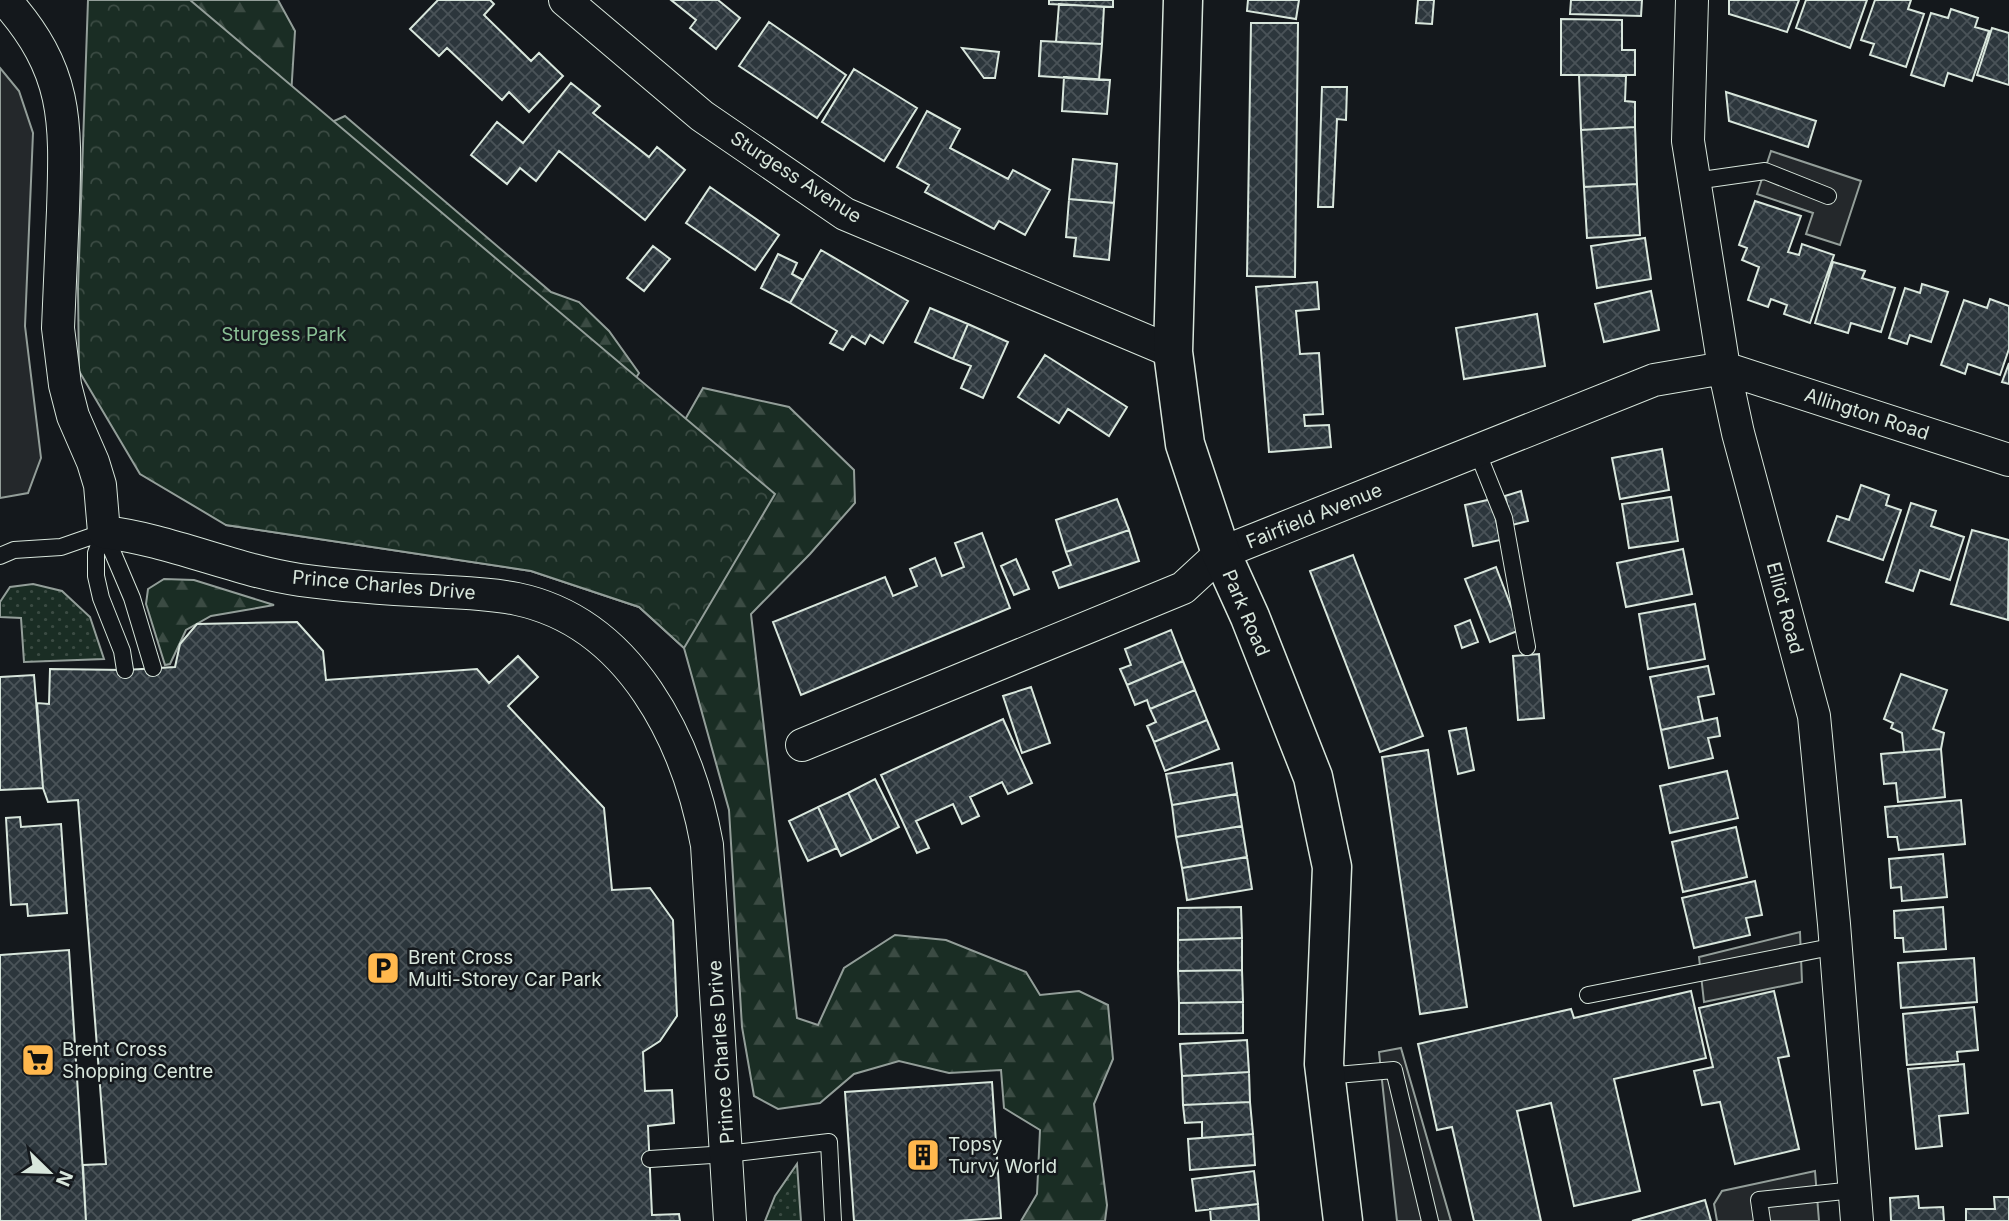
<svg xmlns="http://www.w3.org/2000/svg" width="2009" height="1221" font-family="Inter,sans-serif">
	<defs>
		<pattern id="grass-dots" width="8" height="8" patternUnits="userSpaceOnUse" patternTransform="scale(1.75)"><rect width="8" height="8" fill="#1a2d24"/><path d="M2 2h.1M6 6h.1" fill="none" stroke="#3b4b43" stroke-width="1.8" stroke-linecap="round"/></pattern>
		<pattern id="forest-firs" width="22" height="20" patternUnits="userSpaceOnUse" patternTransform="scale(1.75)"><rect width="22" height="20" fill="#1a2d24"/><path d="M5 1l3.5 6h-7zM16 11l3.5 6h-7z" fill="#3b4b43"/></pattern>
		<pattern id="park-crowns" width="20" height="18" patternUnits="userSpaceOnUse" patternTransform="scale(1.75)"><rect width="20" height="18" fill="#1a2d24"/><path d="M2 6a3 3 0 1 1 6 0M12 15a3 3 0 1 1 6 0" fill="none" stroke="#3b4b43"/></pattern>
		<pattern id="building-cross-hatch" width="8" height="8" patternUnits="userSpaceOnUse" patternTransform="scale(1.75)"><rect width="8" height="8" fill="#2c363c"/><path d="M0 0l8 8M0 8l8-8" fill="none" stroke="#4a5358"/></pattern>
	</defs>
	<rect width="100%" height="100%" fill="#14181c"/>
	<path fill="url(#grass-dots)" stroke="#939e99" stroke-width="2" d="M 33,584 L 62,591 L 90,617 L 104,659 L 24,662 L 21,618 L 0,617 L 0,602 L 10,587 Z
		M 797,1164 L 801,1221 L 765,1221 L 775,1196 Z"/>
	<path fill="url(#forest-firs)" stroke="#939e99" stroke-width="2" d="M 97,0 L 278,0 L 295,31 L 291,96 L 682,425 L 703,388 L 789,407 L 854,470 L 855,503 L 810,554 L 751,614 L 797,1018 L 818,1025 L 844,968 L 895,935 L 946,940 L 1026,972 L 1040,995 L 1079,991 L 1108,1005 L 1113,1059 L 1094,1104 L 1107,1205 L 1105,1221 L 1021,1221 L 1037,1194 L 1040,1130 L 1004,1108 L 1001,1070 L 949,1073 L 899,1061 L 854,1074 L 820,1103 L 778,1109 L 754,1096 L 742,1027 L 729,810 L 684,648 L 639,607 L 531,571 L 226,525 Z
		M 345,116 L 551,292 L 579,302 L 609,331 L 639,373 L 629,389 L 321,127 Z
		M 164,579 L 194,580 L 274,605 L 211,616 L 186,630 L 170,664 L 165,665 L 146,604 L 148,589 Z"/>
	<path fill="url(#park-crowns)" stroke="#939e99" stroke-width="2" d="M 88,0 L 190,0 L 775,494 L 684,648 L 639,607 L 531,571 L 226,525 L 140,474 L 79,371 L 78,288 Z"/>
	<path fill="#24282b" stroke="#939e99" stroke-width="2" d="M 0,68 L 19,91 L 33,133 L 25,326 L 41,458 L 28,493 L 0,498 Z
		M 1771,151 L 1861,181 L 1840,245 L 1806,234 L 1813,213 L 1757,194 Z
		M 1800,932 L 1802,982 L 1704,1002 L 1699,957 Z
		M 1401,1048 L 1451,1221 L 1397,1221 L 1379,1052 Z
		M 1815,1171 L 1819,1221 L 1717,1221 L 1714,1204 L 1722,1191 Z"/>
	<path fill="url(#building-cross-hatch)" stroke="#d8e6dc" stroke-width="2" d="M 438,0 L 490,0 L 494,4 L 484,15 L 531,61 L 539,53 L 563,76 L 529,112 L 509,92 L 502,100 L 447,48 L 439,56 L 410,29 Z
		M 671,0 L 718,0 L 740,18 L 716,49 L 690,28 L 696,20 Z
		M 1049,0 L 1113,0 L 1113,7 L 1049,4 Z
		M 1248,0 L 1299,0 L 1296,19 L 1247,11 Z
		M 1418,0 L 1434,0 L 1432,24 L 1416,23 Z
		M 1571,0 L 1642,0 L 1641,16 L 1570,14 Z
		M 1729,0 L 1799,0 L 1787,32 L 1729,14 Z
		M 1806,0 L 1867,0 L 1850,48 L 1796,28 Z
		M 1875,0 L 1911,0 L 1908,9 L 1924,14 L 1906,67 L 1870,55 L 1874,44 L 1861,40 Z
		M 1059,4 L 1104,7 L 1102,44 L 1056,42 Z
		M 1951,9 L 1978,18 L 1975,27 L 1989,31 L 1972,81 L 1948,73 L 1944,86 L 1911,75 L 1931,13 L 1948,18 Z
		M 1561,19 L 1622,20 L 1622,50 L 1635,50 L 1635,75 L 1561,75 Z
		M 769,22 L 846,75 L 817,118 L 739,66 Z
		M 1251,23 L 1298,23 L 1295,277 L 1247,276 Z
		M 1992,28 L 2009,33 L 2009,85 L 1977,75 Z
		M 1041,41 L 1102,44 L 1099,80 L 1039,76 Z
		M 962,48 L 999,52 L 995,78 L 984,78 Z
		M 854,69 L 917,108 L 884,161 L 822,122 Z
		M 1579,75 L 1626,76 L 1625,101 L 1635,102 L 1635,127 L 1581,130 Z
		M 1064,77 L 1110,80 L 1107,114 L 1062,111 Z
		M 571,83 L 600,106 L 593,113 L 649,157 L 657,147 L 685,170 L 645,220 L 559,151 L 536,181 L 520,168 L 507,184 L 471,155 L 497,122 L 523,143 Z
		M 1322,87 L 1347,87 L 1346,120 L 1337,119 L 1333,207 L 1318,207 Z
		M 1726,92 L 1816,121 L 1808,147 L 1729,121 Z
		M 927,111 L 960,129 L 950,148 L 1008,179 L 1013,170 L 1050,190 L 1025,235 L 999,221 L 994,229 L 925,192 L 929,185 L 897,167 Z
		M 1635,127 L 1637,184 L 1584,187 L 1581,130 Z
		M 1073,159 L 1117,164 L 1114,203 L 1069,199 Z
		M 1637,184 L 1640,235 L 1587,238 L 1584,187 Z
		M 710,187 L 779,235 L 755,270 L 686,223 Z
		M 1069,199 L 1114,203 L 1109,260 L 1074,256 L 1076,238 L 1066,237 Z
		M 1755,201 L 1801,216 L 1788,252 L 1799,255 L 1802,244 L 1834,255 L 1810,323 L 1784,314 L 1787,305 L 1771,299 L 1768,307 L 1748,300 L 1759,267 L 1742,260 L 1747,248 L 1739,245 Z
		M 1645,238 L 1651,279 L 1597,288 L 1591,246 Z
		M 653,246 L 670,259 L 644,291 L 627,278 Z
		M 821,250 L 908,301 L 883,343 L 870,335 L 865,344 L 852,336 L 843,350 L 830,343 L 837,331 L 790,303 Z
		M 778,254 L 797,263 L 792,274 L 803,280 L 790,303 L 761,288 Z
		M 1833,262 L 1865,271 L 1862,278 L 1895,288 L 1881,332 L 1851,323 L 1848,333 L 1815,323 Z
		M 1317,282 L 1319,309 L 1296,311 L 1300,354 L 1319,353 L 1323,414 L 1304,415 L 1305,426 L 1329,425 L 1331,447 L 1269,452 L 1256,287 Z
		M 1922,284 L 1948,292 L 1931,342 L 1910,335 L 1907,344 L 1889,338 L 1905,288 L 1920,293 Z
		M 1651,291 L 1659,330 L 1604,342 L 1595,304 Z
		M 1990,299 L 2009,306 L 2009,349 L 2000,375 L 1968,364 L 1965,374 L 1941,365 L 1964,300 L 1987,308 Z
		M 930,308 L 968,324 L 953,359 L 915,342 Z
		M 1537,314 L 1545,366 L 1464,379 L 1456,328 Z
		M 968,324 L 1008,342 L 983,398 L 961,388 L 971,366 L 953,359 Z
		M 1045,355 L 1127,407 L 1109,436 L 1068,409 L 1059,423 L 1018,397 Z
		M 2009,363 L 2009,384 L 2002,382 Z
		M 1662,449 L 1669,490 L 1620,499 L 1612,458 Z
		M 1861,485 L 1889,495 L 1886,505 L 1901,510 L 1883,560 L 1828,541 L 1837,516 L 1849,520 Z
		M 1521,491 L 1528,521 L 1512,525 L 1505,496 Z
		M 1671,497 L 1678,541 L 1629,548 L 1622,504 Z
		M 1117,499 L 1129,530 L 1066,552 L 1056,520 Z
		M 1492,499 L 1500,540 L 1473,546 L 1465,505 Z
		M 1911,503 L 1936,511 L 1931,526 L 1964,537 L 1950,580 L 1920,570 L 1913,591 L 1886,582 Z
		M 1129,530 L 1139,561 L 1059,588 L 1053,572 L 1071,565 L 1066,552 Z
		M 1972,530 L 2009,540 L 2008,620 L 1951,604 Z
		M 982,533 L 1010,608 L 801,695 L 773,622 L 885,577 L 893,596 L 917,586 L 910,569 L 935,558 L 942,576 L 964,567 L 955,543 Z
		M 1683,549 L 1692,594 L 1626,607 L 1617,563 Z
		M 1353,555 L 1423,736 L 1380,752 L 1310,571 Z
		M 1016,559 L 1029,589 L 1014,595 L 1001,566 Z
		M 1496,567 L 1520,630 L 1490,642 L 1465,579 Z
		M 1695,604 L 1705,659 L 1648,669 L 1639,614 Z
		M 1470,620 L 1478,642 L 1462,648 L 1455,626 Z
		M 297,622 L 323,651 L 326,680 L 477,669 L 489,683 L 518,656 L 538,677 L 508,706 L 604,808 L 612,890 L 650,888 L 673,920 L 677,1016 L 660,1041 L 643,1052 L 645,1091 L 672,1090 L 674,1123 L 648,1126 L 652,1215 L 679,1214 L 680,1221 L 86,1221 L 83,1165 L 106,1164 L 78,800 L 48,802 L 43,788 L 37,703 L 49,704 L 50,669 L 125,670 L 175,667 L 180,644 L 197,624 Z
		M 1171,630 L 1183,661 L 1127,685 L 1120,669 L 1131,665 L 1125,649 Z
		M 1539,654 L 1544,718 L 1518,720 L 1513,656 Z
		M 1183,661 L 1195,690 L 1150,709 L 1147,700 L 1135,705 L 1127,685 Z
		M 1708,666 L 1714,694 L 1698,697 L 1703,721 L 1661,730 L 1650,677 Z
		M 1901,674 L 1947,690 L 1933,729 L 1944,733 L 1941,749 L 1904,752 L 1902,733 L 1891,728 L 1893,723 L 1884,719 Z
		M 34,675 L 43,788 L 0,790 L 0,677 Z
		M 1031,687 L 1050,743 L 1022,753 L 1003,696 Z
		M 1195,690 L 1207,720 L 1154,742 L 1147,726 L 1156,722 L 1150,709 Z
		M 1717,718 L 1720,736 L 1708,738 L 1713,758 L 1669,768 L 1661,730 Z
		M 1003,719 L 1032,783 L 1008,794 L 1002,782 L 970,797 L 979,816 L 962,824 L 953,804 L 916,821 L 929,848 L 917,853 L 881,775 Z
		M 1207,720 L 1219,749 L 1165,771 L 1154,742 Z
		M 1466,728 L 1474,770 L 1458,774 L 1449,731 Z
		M 1941,749 L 1945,797 L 1898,802 L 1896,783 L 1884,784 L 1881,754 Z
		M 1428,750 L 1467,1007 L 1420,1014 L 1382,757 Z
		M 1232,763 L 1237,794 L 1172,805 L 1166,774 Z
		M 1727,771 L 1738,818 L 1670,833 L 1660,786 Z
		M 875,779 L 899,827 L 872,841 L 848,793 Z
		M 848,793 L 872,841 L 841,856 L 818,807 Z
		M 1237,794 L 1242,826 L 1176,837 L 1172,805 Z
		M 1961,800 L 1965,844 L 1899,850 L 1897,837 L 1888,837 L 1885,807 Z
		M 818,807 L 837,848 L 808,861 L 789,821 Z
		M 20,817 L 21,827 L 61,824 L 67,913 L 28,916 L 27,904 L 11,905 L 6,818 Z
		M 1242,826 L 1247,857 L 1182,868 L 1176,837 Z
		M 1736,827 L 1747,877 L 1683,892 L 1672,842 Z
		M 1943,854 L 1947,897 L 1902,901 L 1901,887 L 1891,888 L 1889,859 Z
		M 1247,857 L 1252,889 L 1187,900 L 1182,868 Z
		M 1755,881 L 1762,915 L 1746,918 L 1750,935 L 1694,948 L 1682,898 Z
		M 1241,907 L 1242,938 L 1178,940 L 1178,908 Z
		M 1943,907 L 1946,949 L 1904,952 L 1903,938 L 1895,938 L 1894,911 Z
		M 1242,938 L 1242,970 L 1178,971 L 1178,940 Z
		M 69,950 L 86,1221 L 0,1221 L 0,955 Z
		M 1974,958 L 1977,1002 L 1901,1008 L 1898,963 Z
		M 1242,970 L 1243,1002 L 1179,1003 L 1178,971 Z
		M 1691,991 L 1706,1058 L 1614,1079 L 1640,1191 L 1574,1206 L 1551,1103 L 1517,1111 L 1541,1221 L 1474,1221 L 1452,1127 L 1437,1130 L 1418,1044 L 1571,1009 L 1574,1018 Z
		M 1774,991 L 1789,1056 L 1778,1058 L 1799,1149 L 1735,1164 L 1720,1102 L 1702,1105 L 1694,1071 L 1713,1067 L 1699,1008 Z
		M 1243,1002 L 1243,1033 L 1179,1034 L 1179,1003 Z
		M 1974,1007 L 1978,1050 L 1957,1052 L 1958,1061 L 1907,1065 L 1903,1014 Z
		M 1247,1040 L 1249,1072 L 1182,1076 L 1180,1044 Z
		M 1964,1064 L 1968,1113 L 1939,1116 L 1942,1146 L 1916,1149 L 1908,1069 Z
		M 1249,1072 L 1250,1102 L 1183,1105 L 1182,1076 Z
		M 992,1082 L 1001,1218 L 956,1221 L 854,1221 L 845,1092 Z
		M 1250,1102 L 1253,1134 L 1202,1138 L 1202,1122 L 1185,1123 L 1183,1105 Z
		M 1253,1134 L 1255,1165 L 1190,1170 L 1188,1139 Z
		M 1254,1171 L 1258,1204 L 1196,1211 L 1192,1179 Z
		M 1918,1196 L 1919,1208 L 1943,1207 L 1944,1221 L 1891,1221 L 1890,1198 Z
		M 1994,1197 L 2009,1197 L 2009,1221 L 1966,1221 L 1966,1209 L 1995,1209 Z
		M 1705,1200 L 1711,1221 L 1632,1221 Z
		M 1258,1204 L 1259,1221 L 1211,1221 L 1210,1209 Z"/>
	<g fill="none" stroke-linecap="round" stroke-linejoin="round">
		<defs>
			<path id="lane" d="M 1695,181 L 1765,171 L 1828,196
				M 1477,451 L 1504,518 L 1527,647
				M 104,532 L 132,598 L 153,668
				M 104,532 L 96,553 L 96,576 L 101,598 L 122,651 L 125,670
				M 0,556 L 14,550 L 61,547 L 104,532
				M 1588,995 L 1836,946
				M 1325,1076 L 1394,1070 L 1430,1221
				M 650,1159 L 727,1154 L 829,1142 L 833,1221
				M 1762,1221 L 1759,1200 L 1854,1190"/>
			<path id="street" d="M 5,0 C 68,71 66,120 63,210 C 61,249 60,289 58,328 L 65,385 L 73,416 L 93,462 L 100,485 L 104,532 C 171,540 233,570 300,580 C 344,586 388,589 432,591 C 460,593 489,593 517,599 C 631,623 688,741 707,845 L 730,1221
				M 565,0 L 702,116 L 845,214 L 1173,352
				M 1692,0 L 1688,141 L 1724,368 L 1738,433 L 1814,716 L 1834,924 L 1857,1221
				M 802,745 L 1183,588 L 1221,553 L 1654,380 L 1724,368 L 2009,460"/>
			<path id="secondary" d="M 1183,0 L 1173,352 L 1185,444 L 1221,553 L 1250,617 L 1313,777 L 1332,867 L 1324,1064 L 1343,1221"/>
		</defs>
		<use href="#lane" stroke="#d8e6dc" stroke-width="18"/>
		<use href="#street" stroke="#d8e6dc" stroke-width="34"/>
		<use href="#secondary" stroke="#d8e6dc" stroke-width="41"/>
		<use href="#lane" stroke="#14181c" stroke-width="16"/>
		<use href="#street" stroke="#14181c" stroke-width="32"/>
		<use href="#secondary" stroke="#14181c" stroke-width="38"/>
	</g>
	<defs>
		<symbol id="parking-square" viewBox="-11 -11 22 22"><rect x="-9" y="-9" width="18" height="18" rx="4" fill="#ffb74d" stroke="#14181c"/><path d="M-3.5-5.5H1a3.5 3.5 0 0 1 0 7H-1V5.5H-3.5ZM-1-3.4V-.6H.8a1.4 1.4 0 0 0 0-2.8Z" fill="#111"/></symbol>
		<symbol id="supermarket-square" viewBox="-11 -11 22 22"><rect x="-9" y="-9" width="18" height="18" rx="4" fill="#ffb74d" stroke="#14181c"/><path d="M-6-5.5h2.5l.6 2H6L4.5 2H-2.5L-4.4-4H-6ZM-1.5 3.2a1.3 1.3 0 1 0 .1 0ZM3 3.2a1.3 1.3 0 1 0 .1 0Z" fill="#111"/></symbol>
		<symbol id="building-square" viewBox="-11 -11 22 22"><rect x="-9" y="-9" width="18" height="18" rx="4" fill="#ffb74d" stroke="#14181c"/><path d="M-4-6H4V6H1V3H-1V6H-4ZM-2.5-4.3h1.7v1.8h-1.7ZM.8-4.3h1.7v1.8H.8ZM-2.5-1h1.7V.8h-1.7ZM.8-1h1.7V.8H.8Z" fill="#111"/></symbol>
	</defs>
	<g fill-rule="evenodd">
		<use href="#parking-square" x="364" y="949" width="38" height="38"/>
		<use href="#supermarket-square" x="19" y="1041" width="38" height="38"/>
		<use href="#building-square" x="904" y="1136" width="38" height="38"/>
	</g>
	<g text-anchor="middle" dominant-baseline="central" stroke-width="5" stroke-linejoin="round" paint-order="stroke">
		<g font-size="19" fill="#d8e6dc" stroke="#14181c">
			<text transform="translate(796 177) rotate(33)">Sturgess Avenue</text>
			<text transform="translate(1867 414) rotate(18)">Allington Road</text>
			<text transform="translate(1314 516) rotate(-22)">Fairfield Avenue</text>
			<text transform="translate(384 585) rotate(5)">Prince Charles Drive</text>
			<text transform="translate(1785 608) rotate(75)">Elliot Road</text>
			<text transform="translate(1246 613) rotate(67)">Park Road</text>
			<text transform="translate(721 1052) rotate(-94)">Prince Charles Drive</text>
		</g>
		<g font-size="19" fill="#8ac095" stroke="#14181c">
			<text x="284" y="334">Sturgess Park</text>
		</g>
		<g font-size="19" fill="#d8e6dc" stroke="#14181c" text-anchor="start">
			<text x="408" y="957">Brent Cross<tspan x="408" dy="22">Multi-Storey Car Park</tspan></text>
			<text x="62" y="1049">Brent Cross<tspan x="62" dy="22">Shopping Centre</tspan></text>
			<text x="948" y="1144">Topsy<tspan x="948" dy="22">Turvy World</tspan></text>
		</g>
	</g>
	<g transform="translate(49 1172) rotate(113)" stroke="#14181c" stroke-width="5" paint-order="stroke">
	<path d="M0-5L12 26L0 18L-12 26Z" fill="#d8e6dc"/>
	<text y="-10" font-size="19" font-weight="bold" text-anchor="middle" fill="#d8e6dc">N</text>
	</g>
</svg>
